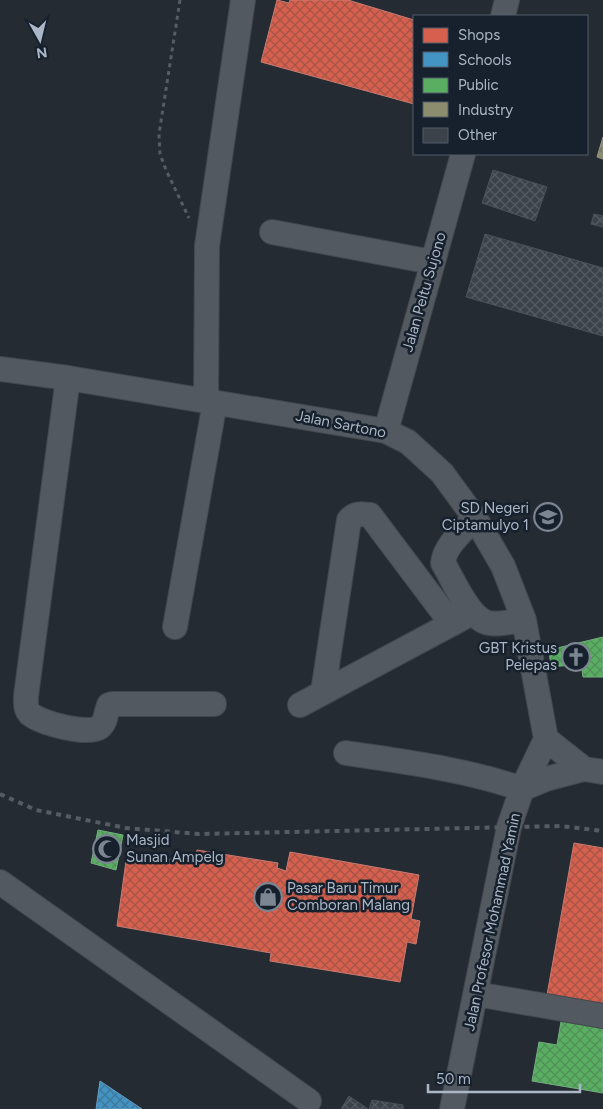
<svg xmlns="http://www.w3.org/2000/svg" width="603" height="1109" font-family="Figtree,sans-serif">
	<defs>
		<pattern id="shops-cross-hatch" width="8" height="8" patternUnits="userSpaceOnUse" patternTransform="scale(1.25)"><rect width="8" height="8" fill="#d6604d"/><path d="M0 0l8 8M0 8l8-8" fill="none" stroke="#a55448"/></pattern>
		<pattern id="schools-cross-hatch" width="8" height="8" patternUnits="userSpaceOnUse" patternTransform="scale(1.25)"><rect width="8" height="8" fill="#4393c3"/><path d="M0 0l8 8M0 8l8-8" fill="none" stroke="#3e779a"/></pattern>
		<pattern id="public-cross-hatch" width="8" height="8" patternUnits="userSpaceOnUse" patternTransform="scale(1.25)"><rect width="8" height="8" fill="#5aae61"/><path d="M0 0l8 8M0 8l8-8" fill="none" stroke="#509058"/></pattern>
		<pattern id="industry-cross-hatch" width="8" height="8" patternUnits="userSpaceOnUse" patternTransform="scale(1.25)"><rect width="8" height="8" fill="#8c8c6e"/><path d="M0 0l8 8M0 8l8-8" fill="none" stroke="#71725f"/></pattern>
		<pattern id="building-cross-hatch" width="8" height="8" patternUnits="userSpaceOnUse" patternTransform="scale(1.25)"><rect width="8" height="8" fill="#3b4249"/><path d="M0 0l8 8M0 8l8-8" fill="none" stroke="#555b62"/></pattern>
	</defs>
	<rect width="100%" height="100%" fill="#242b32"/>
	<path fill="url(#shops-cross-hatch)" stroke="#c97a71" d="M 277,0 L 289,3 L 290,0 L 348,0 L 414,20 L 414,104 L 261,62 Z
		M 574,843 L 603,848 L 603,1005 L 547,995 Z
		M 197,850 L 278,863 L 277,868 L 286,871 L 290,852 L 419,875 L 411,919 L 420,921 L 416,944 L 407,942 L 400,982 L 270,961 L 271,953 L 117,926 L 127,854 L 194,862 Z"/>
	<path fill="url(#schools-cross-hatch)" stroke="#629ec4" d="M 100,1081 L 142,1109 L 96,1109 Z"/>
	<path fill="url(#public-cross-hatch)" stroke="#72b07f" d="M 603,637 L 603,677 L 583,677 L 581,664 L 551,667 L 549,650 Z
		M 98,830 L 123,835 L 116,870 L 91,863 Z
		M 562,1016 L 603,1023 L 603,1093 L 532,1081 L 539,1042 L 557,1045 Z"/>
	<path fill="url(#industry-cross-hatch)" stroke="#959988" d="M 603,137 L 603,159 L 597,157 Z"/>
	<path fill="url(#building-cross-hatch)" stroke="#4b525a" d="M 493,170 L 547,187 L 535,221 L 482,203 Z
		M 594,214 L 603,216 L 603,227 L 591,224 Z
		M 485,234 L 603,268 L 603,336 L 466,297 Z
		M 349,1096 L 368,1109 L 341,1109 Z
		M 372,1100 L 403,1105 L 403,1109 L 369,1109 Z"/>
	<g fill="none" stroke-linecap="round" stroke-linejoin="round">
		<defs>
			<path id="minor" d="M 503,16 L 507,0
				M 272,232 L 432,262
				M 0,369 L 68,378 L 386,431 L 408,442 L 442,473 L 475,518 L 503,566 L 524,620 L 546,739
				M 68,378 L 26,696 C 26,702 25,709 30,714 C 41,723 88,736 100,727 C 106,722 106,712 109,705 L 112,704 L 214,704
				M 206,401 L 207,246 L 243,0
				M 386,431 L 463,154
				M 475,518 C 463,531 445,545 443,563 C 453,579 469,620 489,623 C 500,625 513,621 524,620
				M 175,627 L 215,402
				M 323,692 L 349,520 C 355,513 361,514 370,515 L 452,624
				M 300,705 L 472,613
				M 546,739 L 584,769
				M 346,753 C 405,762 465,769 522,789 L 546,779 L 584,769 L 603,772
				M 0,882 L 309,1101
				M 476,994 L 603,1016
				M 452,1109 L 509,827 L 522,789 L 546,739"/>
		</defs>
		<use href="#minor" stroke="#42474d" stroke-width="26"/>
		<path stroke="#565d63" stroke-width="3" stroke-dasharray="4 4" stroke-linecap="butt" d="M 180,0 L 159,134 L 160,154 L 166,170 L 189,218"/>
		<use href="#minor" stroke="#535961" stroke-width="24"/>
		<path stroke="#575c64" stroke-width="4" stroke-dasharray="5 5" stroke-linecap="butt" d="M 0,794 L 36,810 L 126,828 L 199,834 L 561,826 L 603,831"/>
	</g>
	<defs>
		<symbol id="school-ring" viewBox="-11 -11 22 22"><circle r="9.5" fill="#17212d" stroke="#7c8592" stroke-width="1.5"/><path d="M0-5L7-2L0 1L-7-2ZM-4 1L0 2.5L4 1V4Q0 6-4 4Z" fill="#7c8592"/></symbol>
		<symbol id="church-ring" viewBox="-11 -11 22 22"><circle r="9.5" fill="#17212d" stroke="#7c8592" stroke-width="1.5"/><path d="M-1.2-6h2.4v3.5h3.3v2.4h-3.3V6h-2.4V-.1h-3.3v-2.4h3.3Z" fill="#7c8592"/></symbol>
		<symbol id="mosque-ring" viewBox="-11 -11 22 22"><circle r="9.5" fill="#17212d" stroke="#7c8592" stroke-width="1.5"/><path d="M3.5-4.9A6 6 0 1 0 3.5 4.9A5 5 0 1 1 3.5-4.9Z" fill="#7c8592"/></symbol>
		<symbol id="shop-ring" viewBox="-11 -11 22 22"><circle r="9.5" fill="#17212d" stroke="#7c8592" stroke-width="1.5"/><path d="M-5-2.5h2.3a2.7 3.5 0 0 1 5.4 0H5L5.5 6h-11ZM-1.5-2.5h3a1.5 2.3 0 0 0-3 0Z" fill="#7c8592"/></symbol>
	</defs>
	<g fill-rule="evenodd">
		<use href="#school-ring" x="532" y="501" width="32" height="32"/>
		<use href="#church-ring" x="560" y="641" width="32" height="32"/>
		<use href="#mosque-ring" x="91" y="833" width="32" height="32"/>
		<use href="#shop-ring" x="252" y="881" width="32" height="32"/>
	</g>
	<g text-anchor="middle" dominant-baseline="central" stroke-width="5" stroke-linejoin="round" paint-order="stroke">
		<g font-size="15" fill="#abb6c6" stroke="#17212d">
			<text transform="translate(424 292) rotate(-74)">Jalan Peltu Sujono</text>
			<text transform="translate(341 424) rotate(11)">Jalan Sartono</text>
			<text transform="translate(492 922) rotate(-78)">Jalan Profesor Mohammad Yamin</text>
		</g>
		<g font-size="15" fill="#abb6c6" stroke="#17212d" text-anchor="end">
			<text x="529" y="508">SD Negeri<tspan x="529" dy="17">Ciptamulyo 1</tspan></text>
			<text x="557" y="648">GBT Kristus<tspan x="557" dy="17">Pelepas</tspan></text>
			<text x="126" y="840" text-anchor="start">Masjid<tspan x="126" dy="17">Sunan Ampelg</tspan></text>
			<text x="287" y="888" text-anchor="start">Pasar Baru Timur<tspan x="287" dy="17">Comboran Malang</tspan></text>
		</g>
	</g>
	<rect x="413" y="15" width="175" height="140" fill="#17212d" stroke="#525d6a"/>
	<rect x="423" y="28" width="25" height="15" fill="#d6604d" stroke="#525d6a"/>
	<text x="458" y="40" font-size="15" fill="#abb6c6">Shops</text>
	<rect x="423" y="52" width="25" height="15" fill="#4393c3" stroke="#525d6a"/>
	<text x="458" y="65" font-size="15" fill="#abb6c6">Schools</text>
	<rect x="423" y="78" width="25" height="15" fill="#5aae61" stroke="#525d6a"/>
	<text x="458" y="90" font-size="15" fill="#abb6c6">Public</text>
	<rect x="423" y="102" width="25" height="15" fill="#8c8c6e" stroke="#525d6a"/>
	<text x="458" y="115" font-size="15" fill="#abb6c6">Industry</text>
	<rect x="423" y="128" width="25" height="15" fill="#3b4249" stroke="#525d6a"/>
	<text x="458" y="140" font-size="15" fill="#abb6c6">Other</text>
	<g transform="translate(40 40) rotate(172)" stroke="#17212d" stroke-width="4" paint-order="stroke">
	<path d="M0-4L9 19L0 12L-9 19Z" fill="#abb6c6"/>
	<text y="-8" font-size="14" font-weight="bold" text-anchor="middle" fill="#abb6c6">N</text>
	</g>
	<path d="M428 1084v8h152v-8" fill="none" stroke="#abb6c6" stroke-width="2.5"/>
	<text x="436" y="1084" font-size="15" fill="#abb6c6" stroke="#17212d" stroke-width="4" paint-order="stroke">50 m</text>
</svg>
